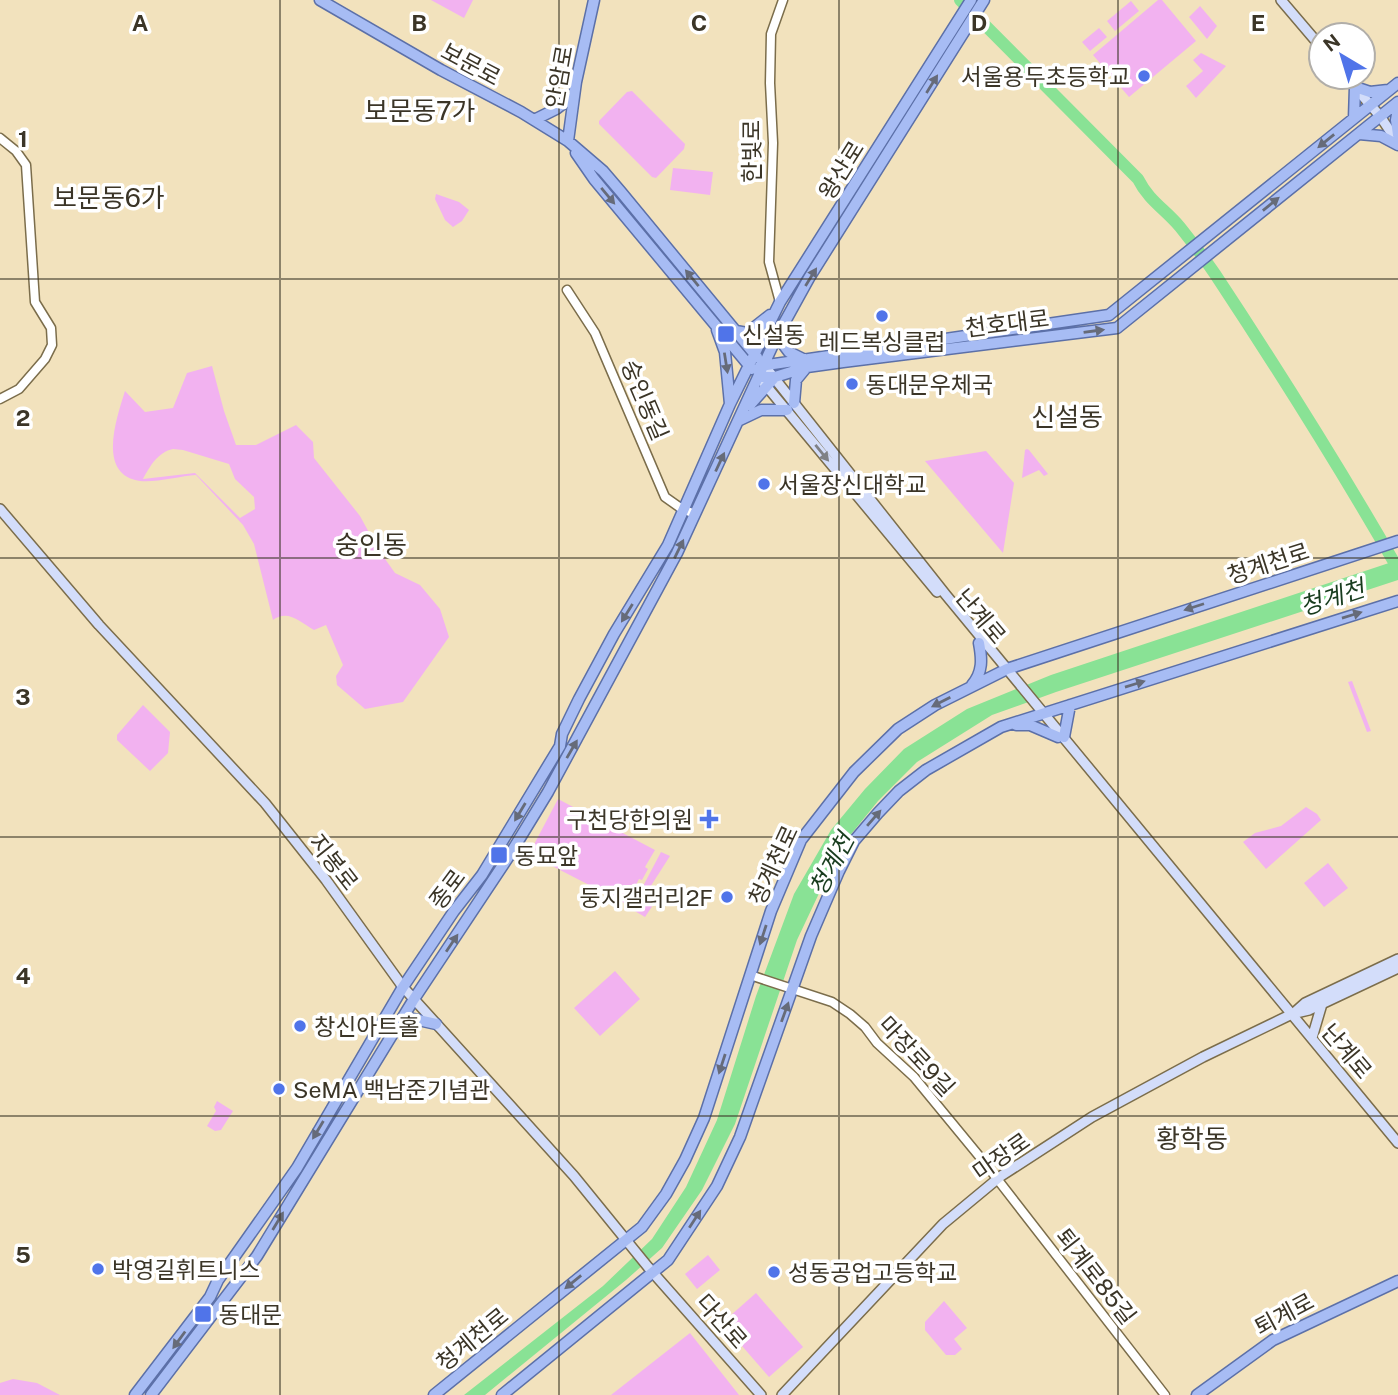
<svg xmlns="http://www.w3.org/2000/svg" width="1398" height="1395" font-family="'Public Sans','Noto Sans KR',sans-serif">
	<rect width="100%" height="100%" fill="#f2e2bd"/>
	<path fill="#f2b2f0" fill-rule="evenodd" d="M 431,0 L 473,0 L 464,18 Z
		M 1158,0 L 1162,0 L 1196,41 L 1129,97 L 1093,55 Z
		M 1131,1 L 1139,11 L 1115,31 L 1107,21 Z
		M 1200,6 L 1217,26 L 1207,39 L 1189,17 Z
		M 1099,28 L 1107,37 L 1090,51 L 1082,42 Z
		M 1201,53 L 1226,66 L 1196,98 L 1186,86 L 1203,71 L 1193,60 Z
		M 632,91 L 685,144 L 684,149 L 656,178 L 652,177 L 599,124 L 599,121 L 627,92 Z
		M 673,168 L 713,172 L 710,195 L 670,190 Z
		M 436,194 L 459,202 L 469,210 L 462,221 L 453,227 L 445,220 L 435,199 Z
		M 212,366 L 224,411 L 236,445 L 256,445 L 296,425 L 313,442 L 314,458 L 360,516 L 378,549 L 395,573 L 420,585 L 440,609 L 449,637 L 403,702 L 365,709 L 337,685 L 336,676 L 343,665 L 326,625 L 314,630 C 300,622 288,609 273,620 L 254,544 L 243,525 L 196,475 C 180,476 155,483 140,481 C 96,475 117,417 125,391 L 145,412 L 173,408 L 187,373 ZM 173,449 L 183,450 L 229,464 L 235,479 L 254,497 L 255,509 L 240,518 L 195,473 L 143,479 C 150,466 158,452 173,449 Z
		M 1027,449 L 1029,450 L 1048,474 L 1044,476 L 1039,470 L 1022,478 L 1025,450 Z
		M 986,451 L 1014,483 L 1003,553 L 925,461 Z
		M 1352,681 L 1371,731 L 1367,732 L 1348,682 Z
		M 143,705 L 170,732 L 168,753 L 150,771 L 117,740 L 117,735 Z
		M 558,799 L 655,850 L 645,867 L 648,869 L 642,880 L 639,879 L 626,904 L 529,854 Z
		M 1306,807 L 1317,814 L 1321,820 L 1266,869 L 1243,842 L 1255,833 L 1281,826 Z
		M 661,852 L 670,856 L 647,892 L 657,899 L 645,917 L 633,910 L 632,907 Z
		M 1328,863 L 1348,888 L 1324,907 L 1304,883 Z
		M 615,971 L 640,999 L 600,1036 L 574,1008 Z
		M 217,1101 L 233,1111 L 221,1130 L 215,1131 L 207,1126 L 216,1111 L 214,1107 Z
		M 708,1255 L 720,1270 L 697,1289 L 685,1274 Z
		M 756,1293 L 803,1347 L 769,1377 L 722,1323 Z
		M 944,1301 L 967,1328 L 954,1339 L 962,1349 L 955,1355 L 946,1355 L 925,1330 L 925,1322 Z
		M 690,1333 L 739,1395 L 611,1395 Z
		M 13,1379 L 37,1383 L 60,1395 L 0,1395 L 0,1383 Z"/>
	<path fill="#89e295" d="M 1398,560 L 1398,580 L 1056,692 L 992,715 L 917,762 L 878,801 L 848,838 L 831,868 L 797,940 L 735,1124 L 702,1190 L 662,1248 L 626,1280 L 485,1395 L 464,1395 L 603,1286 L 652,1239 L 686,1187 L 717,1120 L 756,996 L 794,894 L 831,830 L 865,789 L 904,749 L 967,709 L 1051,675 Z"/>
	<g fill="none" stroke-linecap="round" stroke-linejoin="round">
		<path stroke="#89e295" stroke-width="12" d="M 960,0 L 1138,179 C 1149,201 1165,209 1180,227 C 1192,242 1204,258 1215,274 C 1279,371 1340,468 1398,569"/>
		<defs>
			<path id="tertiary" d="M 0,138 L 16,151 L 26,165 L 35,302 L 51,328 L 52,345 L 45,359 L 19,389 L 0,399
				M 567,290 L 595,333 L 665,497 L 682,509 L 695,514
				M 780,302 L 769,262 L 773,143 L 770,83 L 771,34 L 783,0
				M 750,975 L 832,1002 L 850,1014 L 865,1027 L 877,1043 L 914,1077 L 984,1162 L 1165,1395"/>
			<path id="secondary" d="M 1281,0 L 1321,47
				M 1346,77 L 1380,116 L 1398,143
				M 764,365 L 946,595 L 1398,1143
				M 763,382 L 937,592
				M 0,509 L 99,625 L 265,803 L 326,880 L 403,987 L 574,1176 L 648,1267 L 761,1395
				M 1296,1011 L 1305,1003 L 1398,959
				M 1312,1038 L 1322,1004
				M 782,1395 L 943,1224 L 1001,1176 L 1092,1117 L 1203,1057 L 1292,1014 L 1309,1010 L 1398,968"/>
			<path id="primary" d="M 320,0 L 441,70 L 521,112 L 568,141 L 603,171 L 621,192 L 757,357
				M 1398,109 L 1396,120 L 1398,135
				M 1354,118 L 1355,87 L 1370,92 L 1388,90
				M 534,120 L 556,109 L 574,95
				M 1359,134 L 1381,136 L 1398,145
				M 568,141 L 576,82 L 594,0
				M 576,153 L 594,179 L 752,369
				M 717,330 L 725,352 L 730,404
				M 736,331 L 747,333 L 770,315
				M 777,336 L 789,352 L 805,360
				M 760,366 L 1109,315 L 1398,83
				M 759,377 L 775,377 L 807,367 L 843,362 L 1117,328 L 1398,102
				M 794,403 L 796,380 L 805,369
				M 750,405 L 775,377
				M 740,420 L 761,410 L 787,410
				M 972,685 C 983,672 982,659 979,643
				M 1016,725 L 1030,725 L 1058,737
				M 1064,737 L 1070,705
				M 399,1024 L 414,1019 L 436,1024
				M 135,1395 L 210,1297 L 218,1280 L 297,1168 L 403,987 L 454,911 L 482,875 L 560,746 L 562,734 L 579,699 L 614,634 L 668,545 L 730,404 L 780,302 L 971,0
				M 151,1395 L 257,1256 L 414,999 L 509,856 L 548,792 L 677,553 L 777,336 L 809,278 L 984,0
				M 434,1395 L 642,1227 L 666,1194 L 685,1160 L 704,1118 L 771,911 L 801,840 L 854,772 L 898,729 L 935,705 L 1007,669 L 1398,541
				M 502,1395 L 668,1260 L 717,1186 L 740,1137 L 811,936 L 839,871 L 854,841 L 878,813 L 899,791 L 926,770 L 1001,727 L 1398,601
				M 1197,1395 L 1273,1340 L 1398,1281"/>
		</defs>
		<use href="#tertiary" stroke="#7b6d4b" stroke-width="11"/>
		<use href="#secondary" stroke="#7b6d4b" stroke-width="12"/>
		<use href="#primary" stroke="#5c70a8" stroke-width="13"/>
		<use href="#tertiary" stroke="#fff" stroke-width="8"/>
		<use href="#secondary" stroke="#d3ddfa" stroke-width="9"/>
		<use href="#primary" stroke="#a7bcf4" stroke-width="10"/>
	</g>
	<defs><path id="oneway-solid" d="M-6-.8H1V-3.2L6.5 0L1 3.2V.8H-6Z" transform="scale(1.75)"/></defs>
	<g fill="#666b79">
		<use href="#oneway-solid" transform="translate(932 84) rotate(-58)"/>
		<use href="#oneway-solid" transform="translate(1326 141) rotate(141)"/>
		<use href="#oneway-solid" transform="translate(608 196) rotate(50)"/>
		<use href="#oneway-solid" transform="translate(1271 204) rotate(-39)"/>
		<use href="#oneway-solid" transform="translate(811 277) rotate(-58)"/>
		<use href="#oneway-solid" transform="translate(692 278) rotate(-129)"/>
		<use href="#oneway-solid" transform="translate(1094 331) rotate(-8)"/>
		<use href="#oneway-solid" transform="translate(726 363) rotate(81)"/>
		<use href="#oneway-solid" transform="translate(720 462) rotate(-65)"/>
		<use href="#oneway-solid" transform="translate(679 549) rotate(-64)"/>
		<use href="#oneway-solid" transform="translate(1194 607) rotate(162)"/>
		<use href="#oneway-solid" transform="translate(627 613) rotate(122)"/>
		<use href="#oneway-solid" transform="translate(1352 615) rotate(-17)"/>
		<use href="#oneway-solid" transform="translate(1135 684) rotate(-17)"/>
		<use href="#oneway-solid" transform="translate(941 702) rotate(153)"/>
		<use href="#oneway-solid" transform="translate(572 749) rotate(-60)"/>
		<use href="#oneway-solid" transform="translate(520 812) rotate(121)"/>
		<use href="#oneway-solid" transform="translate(874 818) rotate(-49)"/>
		<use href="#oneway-solid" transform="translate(763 935) rotate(108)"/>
		<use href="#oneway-solid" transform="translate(452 943) rotate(-56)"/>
		<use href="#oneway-solid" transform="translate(785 1012) rotate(-70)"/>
		<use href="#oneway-solid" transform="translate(722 1064) rotate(108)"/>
		<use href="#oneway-solid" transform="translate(318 1130) rotate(121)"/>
		<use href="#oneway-solid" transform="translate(695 1219) rotate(-57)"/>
		<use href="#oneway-solid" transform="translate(278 1221) rotate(-59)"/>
		<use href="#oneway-solid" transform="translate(573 1282) rotate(141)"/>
		<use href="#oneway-solid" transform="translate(179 1340) rotate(126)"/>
	</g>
	<use fill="#7f8186" href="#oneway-solid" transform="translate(822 453) rotate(51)"/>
	<path fill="none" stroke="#3b3527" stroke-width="2" stroke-opacity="0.55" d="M 280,0 L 280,1395M 559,0 L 559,1395M 839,0 L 839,1395M 1118,0 L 1118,1395M 0,279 L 1398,279M 0,558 L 1398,558M 0,837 L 1398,837M 0,1116 L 1398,1116"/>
	<g fill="#5074e9" stroke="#fff" stroke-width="2.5">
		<circle cx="1144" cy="76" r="7"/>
		<circle cx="882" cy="316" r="7"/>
		<rect x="717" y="325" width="18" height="18" rx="3.5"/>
		<circle cx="852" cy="384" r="7"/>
		<circle cx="764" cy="484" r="7"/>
		<path d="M705.5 808.5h7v7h7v7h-7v7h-7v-7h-7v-7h7z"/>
		<rect x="490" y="846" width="18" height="18" rx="3.5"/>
		<circle cx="727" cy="897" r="7"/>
		<circle cx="300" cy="1026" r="7"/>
		<circle cx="279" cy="1089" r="7"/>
		<circle cx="98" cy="1269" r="7"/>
		<circle cx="774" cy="1272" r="7"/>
		<rect x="194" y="1305" width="18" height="18" rx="3.5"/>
	</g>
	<g text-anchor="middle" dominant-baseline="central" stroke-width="7" stroke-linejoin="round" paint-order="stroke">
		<g font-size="23" fill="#3b3527" stroke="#fff">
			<text transform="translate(471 64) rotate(28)">보문로</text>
			<text transform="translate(559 77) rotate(-80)">안암로</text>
			<text transform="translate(751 151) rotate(-90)">한빛로</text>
			<text transform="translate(841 170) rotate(-58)">왕산로</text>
			<text transform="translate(1007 323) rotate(-7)">천호대로</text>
			<text transform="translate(645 400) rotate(67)">숭인동길</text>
			<text transform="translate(1268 563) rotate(-18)">청계천로</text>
			<text transform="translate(981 616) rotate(50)">난계로</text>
			<text transform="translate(334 862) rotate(52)">지봉로</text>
			<text transform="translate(773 865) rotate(-65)">청계천로</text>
			<text transform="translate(447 889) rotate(-53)">종로</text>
			<text transform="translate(1347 1051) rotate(50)">난계로</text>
			<text transform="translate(917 1056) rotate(47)">마장로9길</text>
			<text transform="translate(1001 1156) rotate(-35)">마장로</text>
			<text transform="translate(1096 1276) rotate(52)">퇴계로85길</text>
			<text transform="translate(1284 1314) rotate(-28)">퇴계로</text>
			<text transform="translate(722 1321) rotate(49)">다산로</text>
			<text transform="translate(472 1339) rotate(-39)">청계천로</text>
		</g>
		<g font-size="23" fill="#3b3527" stroke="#fff" text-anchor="start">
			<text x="1130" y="76" text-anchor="end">서울용두초등학교</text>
			<text x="742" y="334">신설동</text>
			<text x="882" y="341" text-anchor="middle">레드복싱클럽</text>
			<text x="866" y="384">동대문우체국</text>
			<text x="778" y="484">서울장신대학교</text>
			<text x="693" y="819" text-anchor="end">구천당한의원</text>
			<text x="515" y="855">동묘앞</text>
			<text x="713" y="897" text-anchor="end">둥지갤러리2F</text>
			<text x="314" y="1026">창신아트홀</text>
			<text x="293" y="1089">SeMA 백남준기념관</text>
			<text x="112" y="1269">박영길휘트니스</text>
			<text x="788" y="1272">성동공업고등학교</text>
			<text x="219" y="1314">동대문</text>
		</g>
		<g font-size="24" font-style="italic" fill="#183c1e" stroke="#fff">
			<text transform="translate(1332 597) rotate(-18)">청계천</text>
			<text transform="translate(831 864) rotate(-62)">청계천</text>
		</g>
		<g font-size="26" fill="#3b3527" stroke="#fff">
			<text x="420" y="110">보문동7가</text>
			<text x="109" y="197">보문동6가</text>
			<text x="1067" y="416">신설동</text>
			<text x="371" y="544">숭인동</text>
			<text x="1192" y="1138">황학동</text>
		</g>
	</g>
	<g font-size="23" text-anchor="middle" font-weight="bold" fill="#3b3527" stroke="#fff" stroke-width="7" stroke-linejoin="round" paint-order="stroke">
		<text x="140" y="31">A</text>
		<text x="419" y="31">B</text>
		<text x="699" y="31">C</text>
		<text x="979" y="31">D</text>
		<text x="1258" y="31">E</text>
		<text x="23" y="147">1</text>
		<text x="23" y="426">2</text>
		<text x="23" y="705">3</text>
		<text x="23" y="984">4</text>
		<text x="23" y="1263">5</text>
	</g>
	<g transform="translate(1342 56) rotate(322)"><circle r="33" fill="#ffffff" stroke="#b1aea9" stroke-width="2"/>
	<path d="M0-5L12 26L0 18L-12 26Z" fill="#5074e9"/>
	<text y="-10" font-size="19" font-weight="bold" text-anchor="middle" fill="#3b3527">N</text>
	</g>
</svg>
